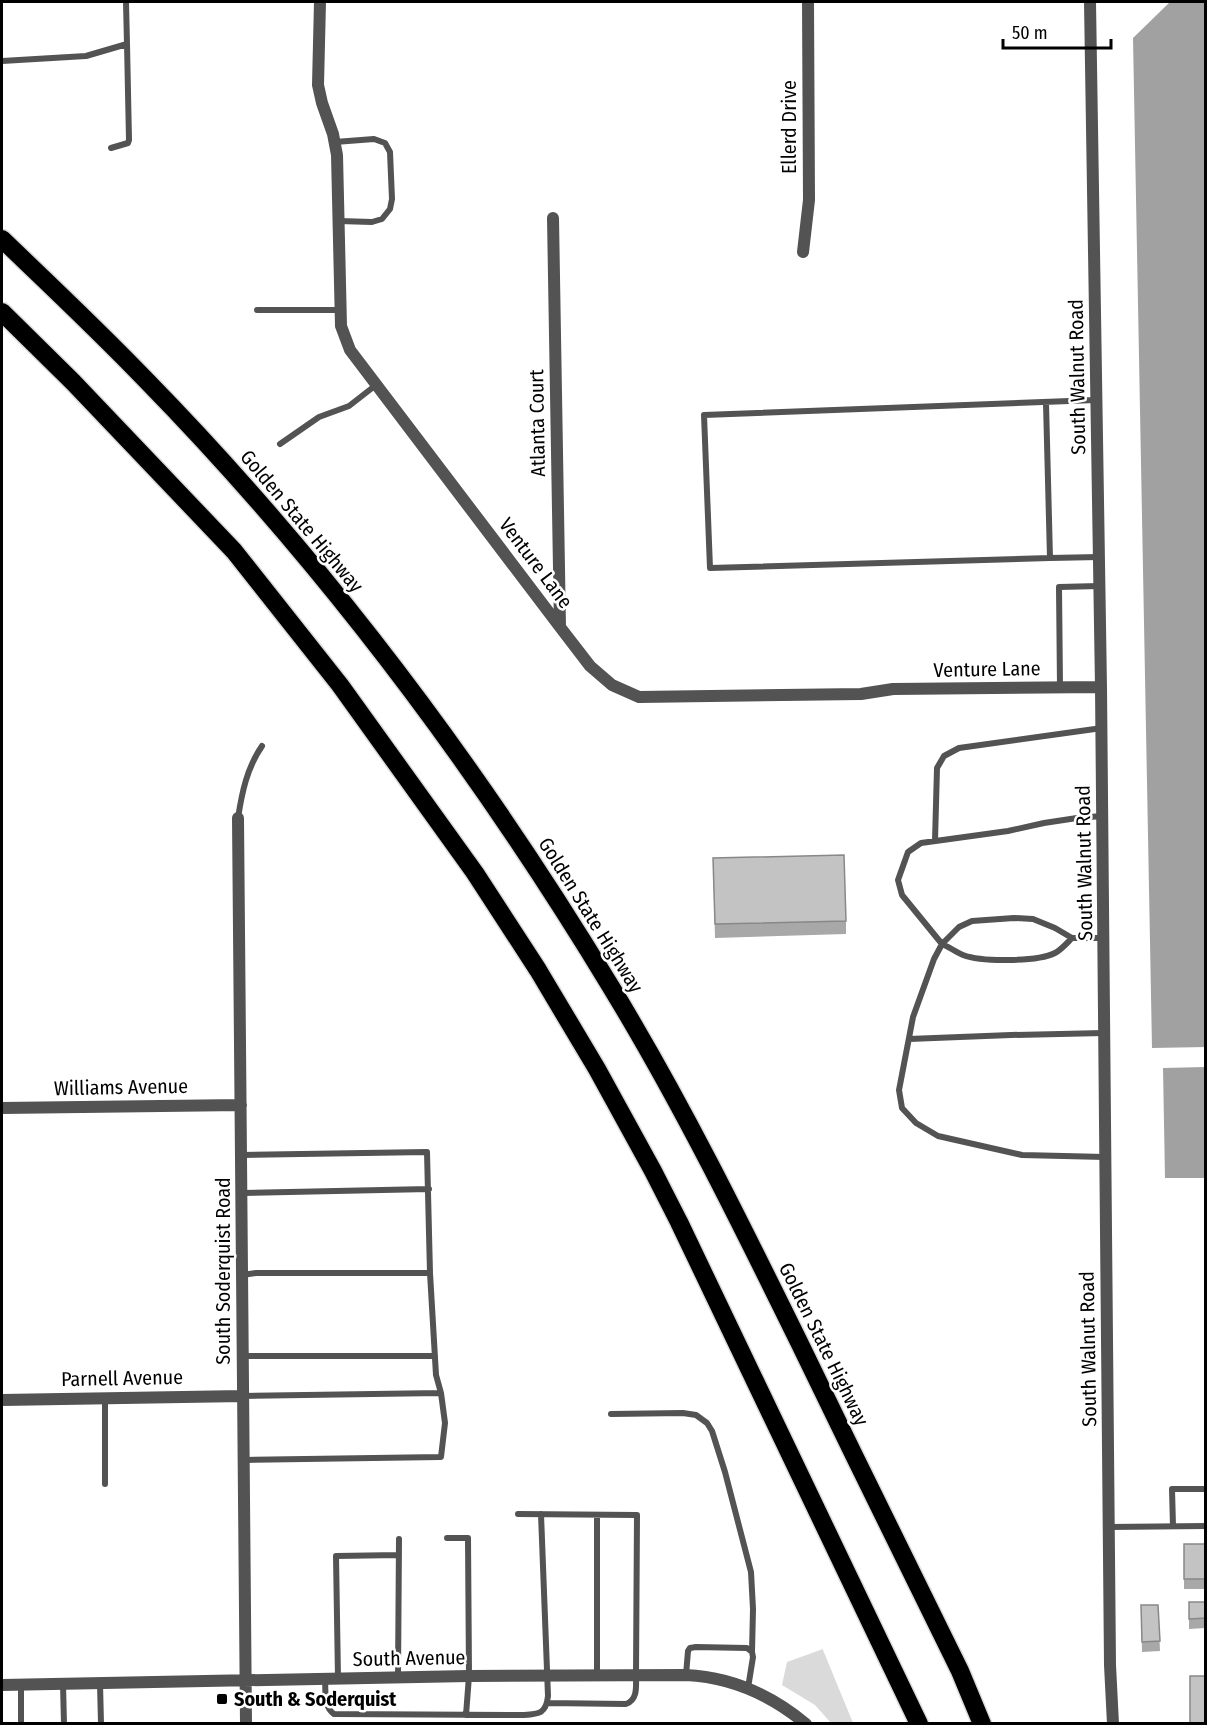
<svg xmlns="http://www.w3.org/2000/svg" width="1207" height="1725" font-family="'Fira Sans Condensed',sans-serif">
	<rect width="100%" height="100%" fill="#fff"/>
	<path fill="#dadada" d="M 823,1649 L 823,1650 L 853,1723 L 831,1723 L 815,1705 L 782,1685 L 787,1662 Z"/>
	<path fill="#a1a1a1" d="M 1170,2 L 1206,2 L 1206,1047 L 1152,1048 L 1133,38 Z
		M 1205,1067 L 1205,1178 L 1165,1178 L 1163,1068 Z"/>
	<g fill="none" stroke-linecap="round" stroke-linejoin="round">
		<defs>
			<path id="motorway" d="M 2,239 C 50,285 99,331 145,379 C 324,562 479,769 611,987 C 681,1102 740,1222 799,1342 C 852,1452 906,1561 960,1671 L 982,1724
				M 2,312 L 73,382 L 234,551 L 340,685 L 475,873 L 538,970 L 597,1069 L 653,1171 L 679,1222 L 919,1724"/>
		</defs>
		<use href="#motorway" stroke="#dbdbdb" stroke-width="21"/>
		<path stroke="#535353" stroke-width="6" d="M 2,61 L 86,56 L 127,44 L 126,2
			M 335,142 L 374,139 L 385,143 L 390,152 L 392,199 L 390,209 L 382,219 L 372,222 L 339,221
			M 111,148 L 128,143 L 129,140 L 127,44
			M 257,310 L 340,310
			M 1046,403 L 1050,558 L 1099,557
			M 280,444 L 319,417 L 349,406 L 376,385
			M 1050,558 L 710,568 L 704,415 L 1096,400
			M 1060,687 L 1059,587 L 1099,586
			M 1102,816 L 1077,818 L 1044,823 L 1008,831 L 921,843 L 908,852 L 898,880 L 902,895 L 942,944 L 934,959 L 913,1017 L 899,1090 L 902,1108 L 916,1123 L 938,1136 L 1022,1155 L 1105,1157
			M 238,818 C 242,792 247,768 262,746
			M 935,841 L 937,768 L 944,756 L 959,748 L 1102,728
			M 1072,938 C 1067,943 1061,950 1055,953 C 1037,962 981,962 963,955 C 956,952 949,947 942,944 L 959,927 L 972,921 L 1014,918 L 1033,919 L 1055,928 L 1072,938 L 1104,938
			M 909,1039 L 1011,1035 L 1104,1033
			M 241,1155 L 427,1152 L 430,1273 L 436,1375 L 441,1393
			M 242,1193 L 429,1189
			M 242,1275 L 256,1273 L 430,1273
			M 243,1356 L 435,1356
			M 243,1396 L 441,1393 L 445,1423 L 441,1457 L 244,1460
			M 105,1399 L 105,1484
			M 611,1414 L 683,1413 L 696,1415 L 707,1423 L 712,1431 L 725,1472 L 751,1572 L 753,1609 L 752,1652
			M 518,1514 L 637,1515 L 636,1675 C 636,1686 638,1700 626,1704 L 547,1703
			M 597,1515 L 597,1676
			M 1173,1526 L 1172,1489 L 1206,1489
			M 1109,1527 L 1206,1526
			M 447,1538 L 468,1538 L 469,1676 L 466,1715
			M 686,1675 L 688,1651 L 690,1648 L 696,1647 L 747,1648 L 752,1652 L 753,1657 L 748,1688
			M 398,1677 L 399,1539
			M 338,1678 L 336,1556 L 399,1555
			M 325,1679 C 326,1692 323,1706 334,1714 L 523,1715 C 539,1714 546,1714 548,1696 L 541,1514
			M 100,1683 L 101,1724
			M 63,1684 L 64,1724
			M 21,1685 L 21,1724"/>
		<path stroke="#535353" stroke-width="12" d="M 320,2 L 318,85 L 322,103 L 333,134 L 337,155 L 341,326 L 350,350 L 560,627 L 590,666 L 612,685 L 639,697 L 861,694 L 893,689 L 1101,687
			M 1090,2 L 1101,687 L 1110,1665 L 1113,1724
			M 553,218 L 560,627
			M 803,252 L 809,200 L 808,2
			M 238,818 L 246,1724
			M 2,1108 L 241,1105
			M 2,1400 L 243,1396
			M 2,1685 L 469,1676 L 686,1675 C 731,1677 771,1695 806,1724"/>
		<use href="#motorway" stroke="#000" stroke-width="18"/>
	</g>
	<path fill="#a8a8a8" d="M 713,858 L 846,921 L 846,934 L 715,938 Z
		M 1184,1544 L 1206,1544 L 1206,1589 L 1184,1589 Z
		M 1189,1602 L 1206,1602 L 1206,1628 L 1189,1629 Z
		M 1141,1605 L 1158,1605 L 1160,1651 L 1142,1652 Z"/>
	<path fill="#c3c3c3" stroke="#888" stroke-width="1.5" d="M 844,855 L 846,921 L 715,924 L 713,858 Z
		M 1184,1544 L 1206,1544 L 1206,1579 L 1184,1579 Z
		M 1189,1602 L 1206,1602 L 1206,1618 L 1189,1619 Z
		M 1141,1605 L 1158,1605 L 1160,1641 L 1142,1642 Z
		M 1190,1676 L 1206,1676 L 1206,1724 L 1190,1724 Z"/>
	<rect fill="#000" stroke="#fff" stroke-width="2" x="216" y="1693" width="12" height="12" rx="3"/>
	<g text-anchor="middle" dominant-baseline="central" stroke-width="5" stroke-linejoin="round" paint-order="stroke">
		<g font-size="20" fill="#000" stroke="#fff">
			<text transform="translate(789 127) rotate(-90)">Ellerd Drive</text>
			<text transform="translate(1077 377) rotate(-91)">South Walnut Road</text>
			<text transform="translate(537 423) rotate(-91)">Atlanta Court</text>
			<text transform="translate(302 521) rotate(50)">Golden State Highway</text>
			<text transform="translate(536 563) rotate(53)">Venture Lane</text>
			<text transform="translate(987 669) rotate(-1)">Venture Lane</text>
			<text transform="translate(1084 863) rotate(-91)">South Walnut Road</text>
			<text transform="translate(591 915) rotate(58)">Golden State Highway</text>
			<text transform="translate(121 1087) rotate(-1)">Williams Avenue</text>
			<text transform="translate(223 1271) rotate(-90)">South Soderquist Road</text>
			<text transform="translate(824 1344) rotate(64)">Golden State Highway</text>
			<text transform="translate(1088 1349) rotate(-91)">South Walnut Road</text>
			<text transform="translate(122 1378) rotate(-1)">Parnell Avenue</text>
			<text transform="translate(409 1658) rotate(-1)">South Avenue</text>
		</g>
		<g font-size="20" font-weight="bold" fill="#000" stroke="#fff" text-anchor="start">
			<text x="234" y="1699">South &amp; Soderquist</text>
		</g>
	</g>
	<rect width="1207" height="1725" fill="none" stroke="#000000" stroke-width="6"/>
	<path d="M1003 39v9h108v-9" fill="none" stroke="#000000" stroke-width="3"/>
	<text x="1012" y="39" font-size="18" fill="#000000" stroke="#ffffff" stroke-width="4.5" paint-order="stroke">50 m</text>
</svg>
